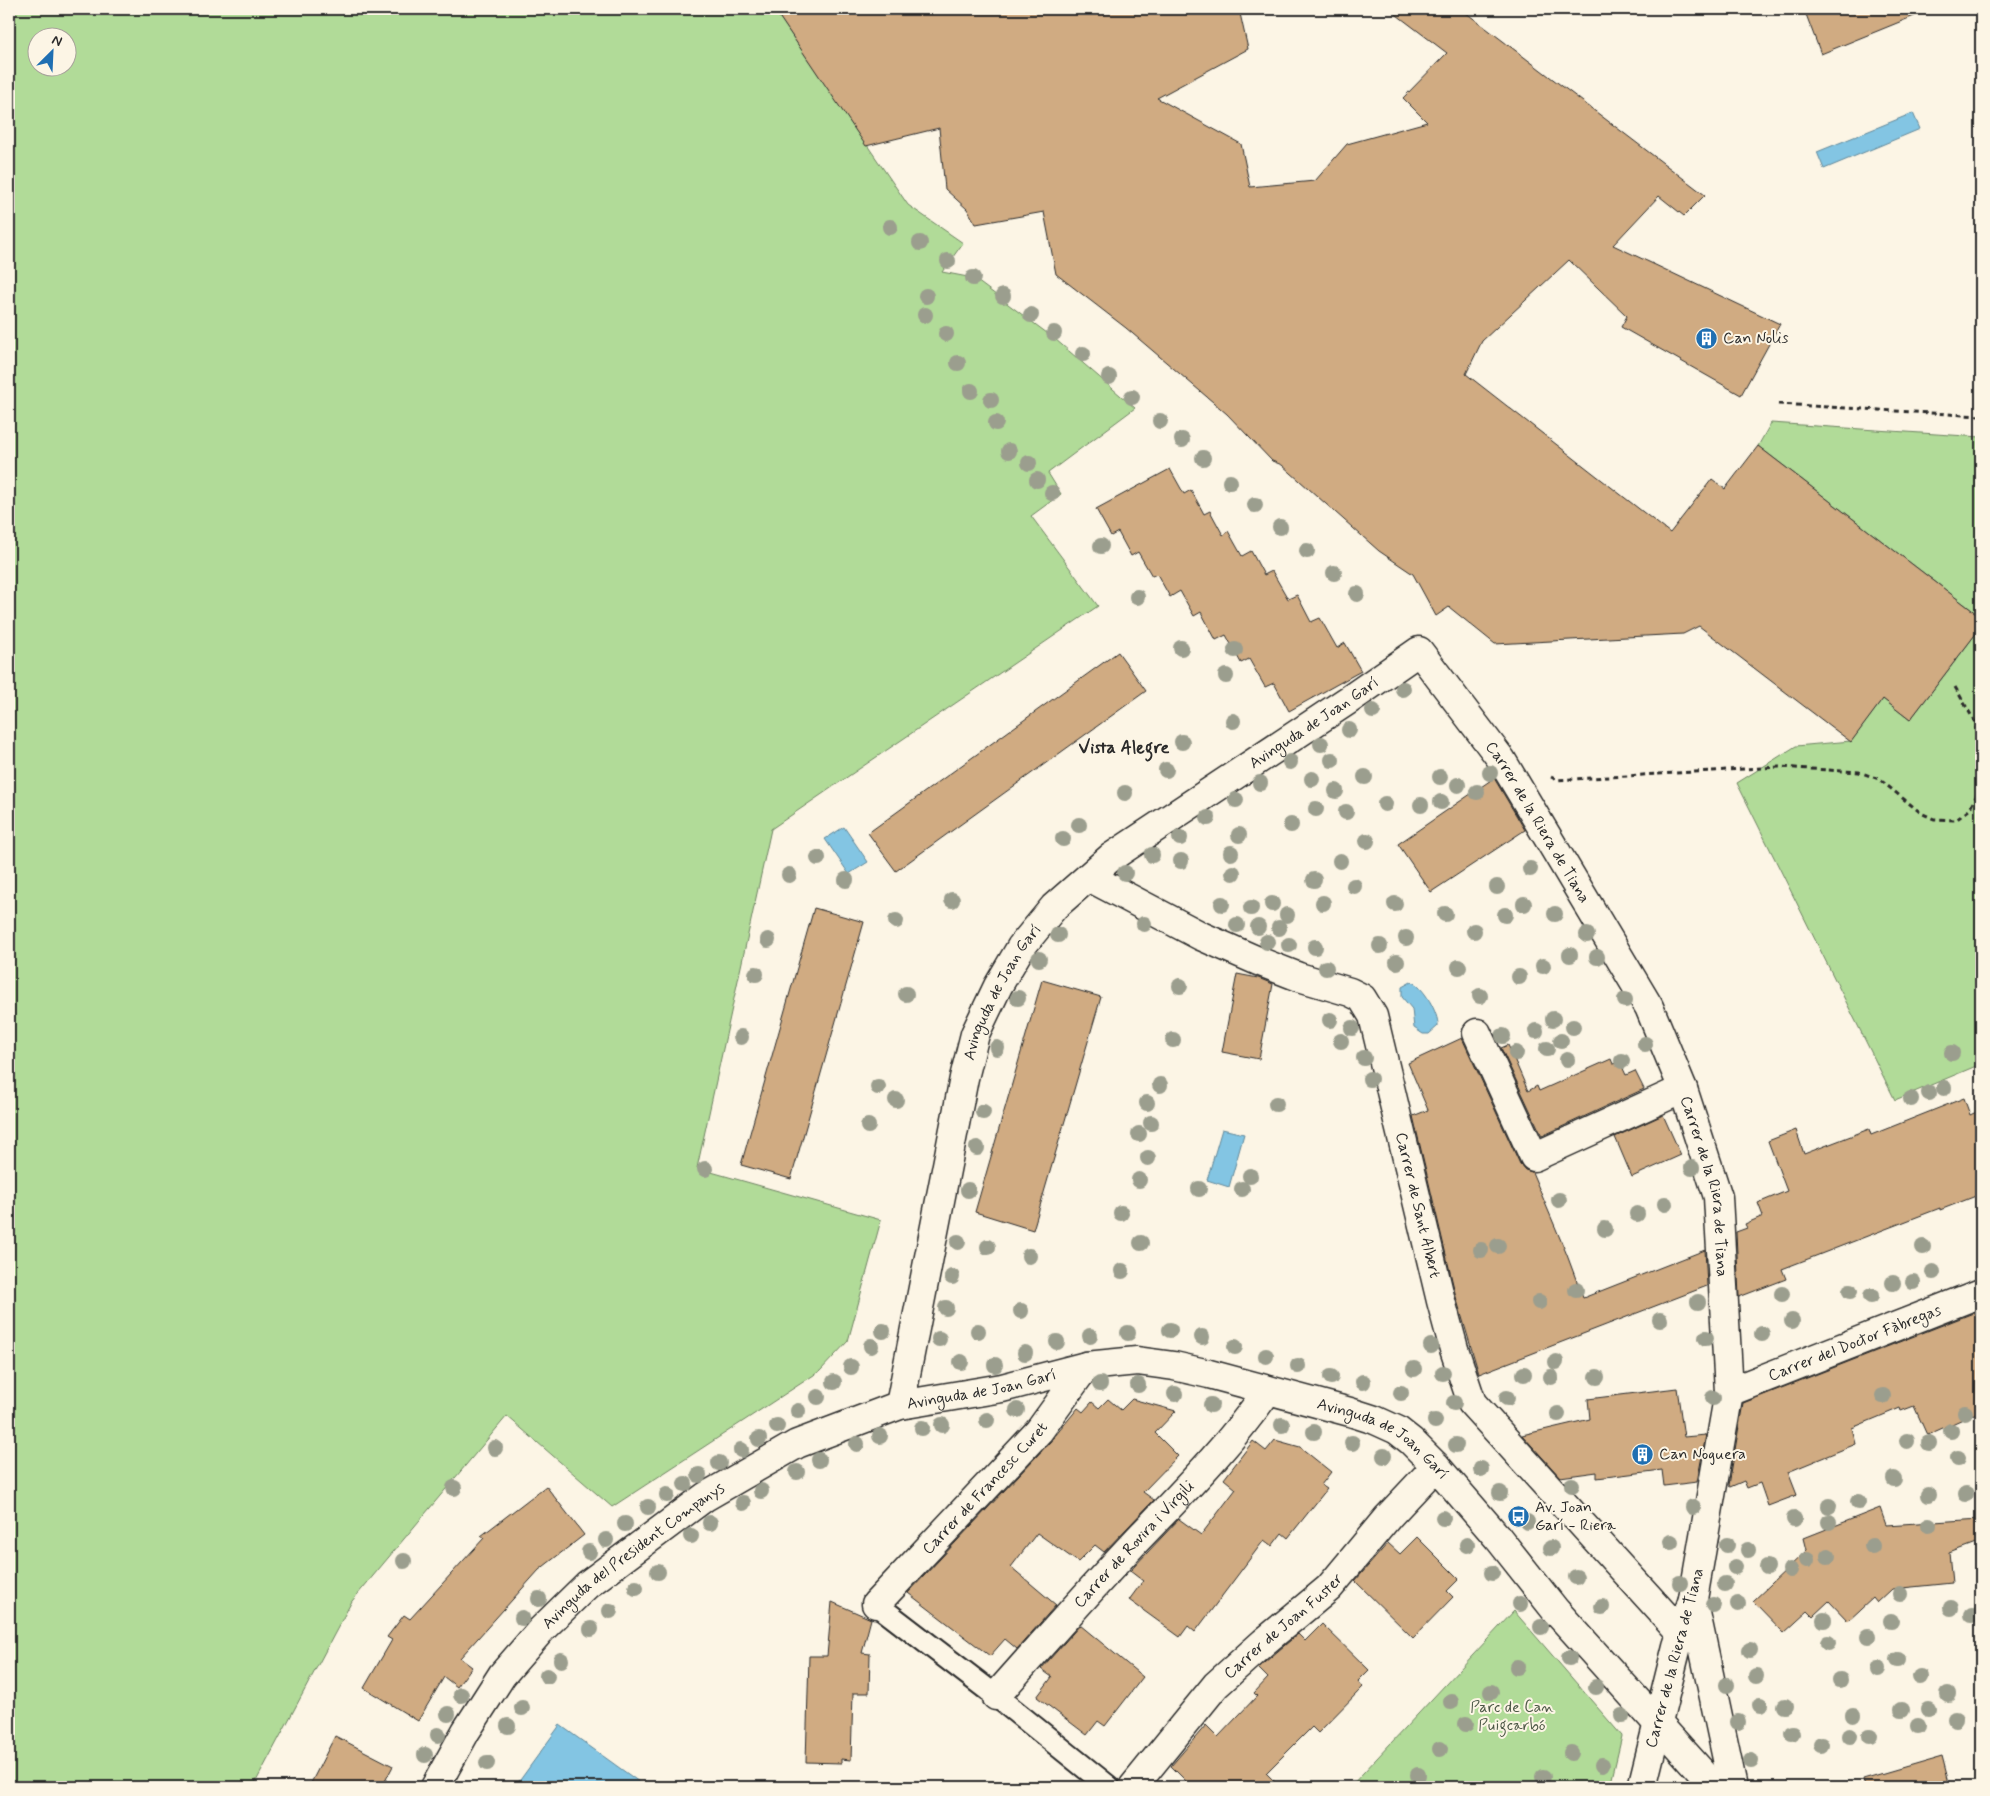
<svg xmlns="http://www.w3.org/2000/svg" width="1990" height="1796" font-family="Mynerve,sans-serif">
	<rect width="100%" height="100%" fill="#fcf5e5"/>
	<filter id="ink" filterUnits="userSpaceOnUse"><feTurbulence type="fractalNoise" baseFrequency=".02" numOctaves="2"/><feDisplacementMap in="SourceGraphic" scale="10" xChannelSelector="R" yChannelSelector="G"/><feConvolveMatrix kernelMatrix="1 2 1 2 8 2 1 2 1" color-interpolation-filters="sRGB"/></filter>
	<g filter="url(#ink)">
		<path fill="#b1db98" stroke="#6e8362" fill-rule="evenodd" d="M 9,9 L 774,9 L 908,205 L 963,243 L 942,272 L 973,278 L 1055,339 L 1135,408 L 1048,473 L 1061,494 L 1031,516 L 1098,606 L 771,829 L 697,1168 L 881,1220 L 848,1341 L 820,1371 L 612,1507 L 507,1416 L 352,1601 L 253,1787 L 9,1787 ZM 38,38 L 68,38 L 68,68 L 38,68 Z
			M 1771,423 L 1981,437 L 1981,617 L 1758,446 Z
			M 1981,627 L 1981,1064 L 1895,1100 L 1737,783 L 1796,746 L 1851,741 L 1883,699 L 1910,720 Z
			M 1514,1611 L 1622,1736 L 1610,1787 L 1350,1787 Z"/>
		<path fill="#83c5e3" stroke="#608799" d="M 1913,113 L 1920,129 L 1824,169 L 1817,152 Z
			M 844,827 L 868,862 L 849,874 L 825,839 Z
			M 1411,982 C 1423,985 1439,1014 1438,1026 L 1429,1034 L 1423,1034 L 1414,1028 L 1412,1009 L 1402,997 L 1402,987 Z
			M 1222,1129 L 1244,1134 L 1229,1187 L 1207,1180 Z
			M 560,1725 L 646,1787 L 515,1787 Z"/>
		<path fill="#d0ab82" stroke="#2b2b2b" d="M 774,9 L 1239,9 L 1248,49 L 1157,98 L 1241,144 L 1250,187 L 1315,181 L 1347,144 L 1427,122 L 1403,98 L 1447,53 L 1389,9 L 1461,9 L 1705,195 L 1684,216 L 1659,196 L 1613,245 L 1780,324 L 1741,395 L 1621,327 L 1627,316 L 1569,260 L 1482,341 L 1466,374 L 1670,533 L 1712,479 L 1725,489 L 1758,446 L 1981,617 L 1981,627 L 1910,720 L 1883,699 L 1851,742 L 1699,626 L 1683,634 L 1495,644 L 1449,607 L 1436,616 L 1413,574 L 1379,551 L 1282,465 L 1272,461 L 1227,414 L 1126,328 L 1056,274 L 1044,212 L 976,224 L 967,209 L 945,189 L 939,128 L 866,146 Z
			M 1804,9 L 1929,9 L 1929,10 L 1821,54 Z
			M 1170,469 L 1184,494 L 1191,490 L 1204,514 L 1210,511 L 1223,535 L 1228,531 L 1242,556 L 1251,551 L 1264,575 L 1272,571 L 1288,599 L 1297,595 L 1311,622 L 1320,618 L 1337,648 L 1345,643 L 1361,671 L 1289,711 L 1274,683 L 1265,687 L 1249,659 L 1241,663 L 1226,635 L 1216,640 L 1201,612 L 1194,616 L 1180,591 L 1170,597 L 1157,574 L 1152,576 L 1138,552 L 1131,556 L 1118,532 L 1111,536 L 1096,509 Z
			M 1118,652 L 1146,691 L 896,871 L 868,833 Z
			M 1494,778 L 1525,830 L 1431,892 L 1398,844 Z
			M 814,908 L 864,922 L 791,1179 L 741,1165 Z
			M 1237,974 L 1258,978 L 1273,984 L 1259,1059 L 1222,1052 Z
			M 1042,980 L 1101,997 L 1033,1230 L 975,1212 Z
			M 1462,1038 L 1520,1164 L 1525,1170 L 1532,1172 L 1567,1255 L 1583,1298 L 1705,1250 L 1707,1286 L 1479,1374 L 1456,1297 L 1413,1116 L 1428,1110 L 1408,1063 Z
			M 1508,1045 L 1528,1091 L 1537,1086 L 1539,1091 L 1611,1059 L 1613,1064 L 1620,1062 L 1626,1075 L 1635,1071 L 1644,1089 L 1542,1136 L 1501,1048 Z
			M 1964,1098 L 1970,1115 L 1981,1110 L 1981,1194 L 1940,1210 L 1940,1208 L 1782,1269 L 1786,1279 L 1739,1297 L 1736,1232 L 1747,1228 L 1745,1224 L 1763,1216 L 1758,1203 L 1787,1191 L 1768,1141 L 1796,1130 L 1804,1154 L 1869,1129 L 1871,1135 Z
			M 1663,1115 L 1681,1155 L 1632,1177 L 1615,1137 Z
			M 1981,1310 L 1981,1411 L 1927,1435 L 1914,1406 L 1901,1411 L 1900,1408 L 1852,1428 L 1856,1444 L 1788,1472 L 1797,1495 L 1768,1506 L 1760,1483 L 1747,1488 L 1744,1481 L 1730,1487 L 1729,1485 L 1743,1403 Z
			M 1677,1388 L 1684,1437 L 1706,1435 L 1697,1482 L 1664,1486 L 1662,1470 L 1597,1478 L 1597,1472 L 1560,1477 L 1522,1435 L 1590,1419 L 1588,1399 Z
			M 1108,1399 L 1121,1410 L 1132,1399 L 1176,1411 L 1155,1433 L 1178,1456 L 1143,1492 L 1154,1500 L 1104,1552 L 1095,1545 L 1078,1562 L 1037,1533 L 1011,1567 L 1056,1605 L 1017,1649 L 1005,1639 L 990,1656 L 908,1593 L 1050,1442 L 1078,1408 L 1083,1412 L 1092,1402 L 1099,1408 Z
			M 1275,1440 L 1300,1447 L 1331,1472 L 1321,1485 L 1327,1489 L 1288,1538 L 1282,1533 L 1272,1546 L 1264,1540 L 1195,1632 L 1188,1626 L 1180,1637 L 1129,1600 L 1143,1581 L 1130,1571 L 1179,1519 L 1201,1535 L 1236,1489 L 1224,1479 L 1253,1441 L 1266,1451 Z
			M 546,1486 L 584,1535 L 539,1570 L 460,1658 L 472,1667 L 457,1687 L 444,1677 L 418,1721 L 364,1688 L 392,1640 L 387,1637 L 404,1615 L 410,1619 L 484,1538 L 481,1536 Z
			M 1880,1508 L 1886,1525 L 1981,1519 L 1981,1541 L 1949,1553 L 1952,1583 L 1892,1589 L 1877,1603 L 1873,1598 L 1848,1621 L 1829,1601 L 1813,1616 L 1808,1611 L 1784,1633 L 1753,1601 L 1807,1550 L 1804,1538 Z
			M 1417,1537 L 1459,1579 L 1447,1591 L 1453,1597 L 1413,1638 L 1355,1581 L 1388,1543 L 1400,1554 Z
			M 832,1602 L 871,1619 L 862,1653 L 870,1654 L 869,1693 L 853,1693 L 851,1760 L 841,1759 L 841,1763 L 806,1762 L 809,1656 L 827,1656 Z
			M 1322,1624 L 1369,1670 L 1358,1681 L 1363,1687 L 1318,1733 L 1312,1727 L 1266,1773 L 1280,1787 L 1192,1787 L 1171,1766 L 1206,1725 L 1218,1737 L 1257,1696 L 1254,1693 L 1268,1678 L 1258,1668 L 1298,1634 L 1305,1641 Z
			M 1080,1625 L 1143,1677 L 1105,1726 L 1098,1721 L 1087,1735 L 1037,1697 L 1052,1677 L 1041,1669 Z
			M 335,1736 L 393,1766 L 382,1787 L 309,1787 Z
			M 1942,1756 L 1950,1787 L 1865,1787 L 1863,1779 Z"/>
		<g fill="none" stroke-linecap="round" stroke-linejoin="round">
			<defs>
				<path id="service" d="M 876,1604 L 996,1696 L 1109,1787"/>
				<g id="pedestrian">
					<path id="s1" d="M 1089,877 L 1201,936 L 1258,961 L 1299,977 L 1350,992 L 1362,998 L 1373,1016 L 1441,1301 L 1454,1349 L 1472,1403 L 1681,1633"/>
					<path id="s2" d="M 876,1604 L 1039,1431 L 1086,1366"/>
				</g>
				<g id="minor">
					<path d="M 1477,1033 L 1534,1157 L 1683,1089"/>
					<path id="s3" d="M 1729,1392 L 1981,1293"/>
					<path id="s4" d="M 900,1405 L 964,1078 L 975,1034 L 998,986 L 1021,947 L 1054,907 L 1110,858 L 1350,699 L 1419,651 L 1501,759 L 1649,1007 L 1683,1089 L 1718,1197 L 1729,1392 L 1693,1599 L 1677,1646 L 1642,1787"/>
					<path d="M 1693,1599 L 1733,1787"/>
					<path id="s5" d="M 996,1696 C 1042,1644 1088,1592 1136,1541 C 1182,1493 1230,1445 1268,1390"/>
					<path id="s6" d="M 435,1787 L 466,1731 L 502,1675 L 542,1629 L 587,1585 L 705,1497 L 797,1444 L 900,1405 L 1002,1388 L 1086,1366 L 1137,1361 L 1174,1366 L 1209,1374 L 1350,1412 L 1375,1420 L 1397,1430 L 1411,1441 L 1436,1466 L 1499,1539 L 1556,1611 L 1715,1787"/>
					<path id="s7" d="M 1133,1787 L 1216,1685 L 1264,1642 L 1329,1588 L 1388,1517 L 1436,1466"/>
				</g>
			</defs>
			<use href="#service" stroke="#2b2b2b" stroke-width="25"/>
			<use href="#pedestrian" stroke="#2b2b2b" stroke-width="31"/>
			<use href="#minor" stroke="#2b2b2b" stroke-width="31"/>
			<path stroke="#2b2b2b" stroke-width="3" stroke-dasharray="5 4" stroke-linecap="butt" d="M 1778,404 L 1981,416
				M 1955,687 L 1975,722 L 1981,749
				M 1551,777 L 1557,780 L 1779,767 L 1859,772 L 1879,779 L 1921,813 L 1934,819 L 1956,820 L 1969,810 L 1981,787"/>
			<use href="#service" stroke="#fcf5e5" stroke-width="21"/>
			<use href="#pedestrian" stroke="#fcf5e5" stroke-width="28"/>
			<use href="#minor" stroke="#fcf5e5" stroke-width="28"/>
		</g>
		<g fill="#9b9e8e">
			<circle cx="890" cy="227" r="8"/>
			<circle cx="920" cy="243" r="8"/>
			<circle cx="948" cy="261" r="8"/>
			<circle cx="973" cy="278" r="8"/>
			<circle cx="926" cy="296" r="8"/>
			<circle cx="1003" cy="296" r="8"/>
			<circle cx="925" cy="315" r="8"/>
			<circle cx="1031" cy="315" r="8"/>
			<circle cx="1054" cy="333" r="8"/>
			<circle cx="946" cy="334" r="8"/>
			<circle cx="1083" cy="354" r="8"/>
			<circle cx="958" cy="363" r="8"/>
			<circle cx="1109" cy="377" r="8"/>
			<circle cx="971" cy="391" r="8"/>
			<circle cx="1132" cy="397" r="8"/>
			<circle cx="991" cy="400" r="8"/>
			<circle cx="1160" cy="421" r="8"/>
			<circle cx="996" cy="423" r="8"/>
			<circle cx="1182" cy="440" r="8"/>
			<circle cx="1009" cy="451" r="8"/>
			<circle cx="1203" cy="458" r="8"/>
			<circle cx="1029" cy="463" r="8"/>
			<circle cx="1037" cy="480" r="8"/>
			<circle cx="1230" cy="482" r="8"/>
			<circle cx="1052" cy="493" r="8"/>
			<circle cx="1255" cy="505" r="8"/>
			<circle cx="1280" cy="527" r="8"/>
			<circle cx="1101" cy="546" r="8"/>
			<circle cx="1307" cy="551" r="8"/>
			<circle cx="1334" cy="573" r="8"/>
			<circle cx="1357" cy="594" r="8"/>
			<circle cx="1137" cy="597" r="8"/>
			<circle cx="1181" cy="648" r="8"/>
			<circle cx="1235" cy="650" r="8"/>
			<circle cx="1226" cy="676" r="8"/>
			<circle cx="1403" cy="689" r="8"/>
			<circle cx="1373" cy="711" r="8"/>
			<circle cx="1233" cy="721" r="8"/>
			<circle cx="1349" cy="730" r="8"/>
			<circle cx="1182" cy="742" r="8"/>
			<circle cx="1321" cy="744" r="8"/>
			<circle cx="1332" cy="760" r="8"/>
			<circle cx="1290" cy="762" r="8"/>
			<circle cx="1166" cy="770" r="8"/>
			<circle cx="1490" cy="773" r="8"/>
			<circle cx="1365" cy="777" r="8"/>
			<circle cx="1440" cy="777" r="8"/>
			<circle cx="1312" cy="779" r="8"/>
			<circle cx="1260" cy="783" r="8"/>
			<circle cx="1458" cy="785" r="8"/>
			<circle cx="1336" cy="791" r="8"/>
			<circle cx="1477" cy="792" r="8"/>
			<circle cx="1125" cy="793" r="8"/>
			<circle cx="1236" cy="800" r="8"/>
			<circle cx="1441" cy="802" r="8"/>
			<circle cx="1385" cy="804" r="8"/>
			<circle cx="1421" cy="805" r="8"/>
			<circle cx="1316" cy="809" r="8"/>
			<circle cx="1346" cy="812" r="8"/>
			<circle cx="1208" cy="818" r="8"/>
			<circle cx="1079" cy="825" r="8"/>
			<circle cx="1291" cy="825" r="8"/>
			<circle cx="1239" cy="835" r="8"/>
			<circle cx="1180" cy="838" r="8"/>
			<circle cx="1063" cy="839" r="8"/>
			<circle cx="1367" cy="841" r="8"/>
			<circle cx="1231" cy="853" r="8"/>
			<circle cx="1152" cy="855" r="8"/>
			<circle cx="818" cy="858" r="8"/>
			<circle cx="1181" cy="861" r="8"/>
			<circle cx="1340" cy="861" r="8"/>
			<circle cx="1530" cy="869" r="8"/>
			<circle cx="1125" cy="873" r="8"/>
			<circle cx="1233" cy="873" r="8"/>
			<circle cx="789" cy="875" r="8"/>
			<circle cx="846" cy="880" r="8"/>
			<circle cx="1314" cy="880" r="8"/>
			<circle cx="1354" cy="886" r="8"/>
			<circle cx="1497" cy="887" r="8"/>
			<circle cx="952" cy="900" r="8"/>
			<circle cx="1323" cy="903" r="8"/>
			<circle cx="1222" cy="904" r="8"/>
			<circle cx="1272" cy="904" r="8"/>
			<circle cx="1395" cy="904" r="8"/>
			<circle cx="1524" cy="904" r="8"/>
			<circle cx="1251" cy="908" r="8"/>
			<circle cx="1445" cy="914" r="8"/>
			<circle cx="1555" cy="914" r="8"/>
			<circle cx="1287" cy="915" r="8"/>
			<circle cx="1505" cy="915" r="8"/>
			<circle cx="896" cy="921" r="8"/>
			<circle cx="1144" cy="924" r="8"/>
			<circle cx="1237" cy="925" r="8"/>
			<circle cx="1258" cy="927" r="8"/>
			<circle cx="1279" cy="928" r="8"/>
			<circle cx="1474" cy="931" r="8"/>
			<circle cx="1058" cy="935" r="8"/>
			<circle cx="1587" cy="935" r="8"/>
			<circle cx="1406" cy="938" r="8"/>
			<circle cx="768" cy="940" r="8"/>
			<circle cx="1267" cy="942" r="8"/>
			<circle cx="1289" cy="945" r="8"/>
			<circle cx="1380" cy="946" r="8"/>
			<circle cx="1315" cy="947" r="8"/>
			<circle cx="1570" cy="955" r="8"/>
			<circle cx="1597" cy="957" r="8"/>
			<circle cx="1039" cy="959" r="8"/>
			<circle cx="1397" cy="962" r="8"/>
			<circle cx="1543" cy="966" r="8"/>
			<circle cx="1459" cy="967" r="8"/>
			<circle cx="1326" cy="968" r="8"/>
			<circle cx="756" cy="974" r="8"/>
			<circle cx="1519" cy="977" r="8"/>
			<circle cx="1180" cy="986" r="8"/>
			<circle cx="906" cy="994" r="8"/>
			<circle cx="1480" cy="996" r="8"/>
			<circle cx="1018" cy="998" r="8"/>
			<circle cx="1625" cy="1000" r="8"/>
			<circle cx="1553" cy="1019" r="8"/>
			<circle cx="1330" cy="1020" r="8"/>
			<circle cx="1573" cy="1027" r="8"/>
			<circle cx="1352" cy="1028" r="8"/>
			<circle cx="1536" cy="1031" r="8"/>
			<circle cx="1503" cy="1036" r="8"/>
			<circle cx="741" cy="1037" r="8"/>
			<circle cx="1173" cy="1040" r="8"/>
			<circle cx="1341" cy="1041" r="8"/>
			<circle cx="1561" cy="1041" r="8"/>
			<circle cx="1645" cy="1044" r="8"/>
			<circle cx="997" cy="1048" r="8"/>
			<circle cx="1547" cy="1049" r="8"/>
			<circle cx="1516" cy="1053" r="8"/>
			<circle cx="1952" cy="1053" r="8"/>
			<circle cx="1364" cy="1058" r="8"/>
			<circle cx="1567" cy="1060" r="8"/>
			<circle cx="1622" cy="1061" r="8"/>
			<circle cx="1370" cy="1079" r="8"/>
			<circle cx="1160" cy="1085" r="8"/>
			<circle cx="878" cy="1087" r="8"/>
			<circle cx="1944" cy="1088" r="8"/>
			<circle cx="1929" cy="1093" r="8"/>
			<circle cx="1911" cy="1099" r="8"/>
			<circle cx="896" cy="1100" r="8"/>
			<circle cx="1147" cy="1103" r="8"/>
			<circle cx="1276" cy="1104" r="8"/>
			<circle cx="983" cy="1112" r="8"/>
			<circle cx="1151" cy="1123" r="8"/>
			<circle cx="868" cy="1126" r="8"/>
			<circle cx="1139" cy="1134" r="8"/>
			<circle cx="977" cy="1148" r="8"/>
			<circle cx="1148" cy="1158" r="8"/>
			<circle cx="1692" cy="1168" r="8"/>
			<circle cx="705" cy="1169" r="8"/>
			<circle cx="1250" cy="1176" r="8"/>
			<circle cx="1139" cy="1180" r="8"/>
			<circle cx="1199" cy="1189" r="8"/>
			<circle cx="1242" cy="1189" r="8"/>
			<circle cx="968" cy="1190" r="8"/>
			<circle cx="1559" cy="1200" r="8"/>
			<circle cx="1665" cy="1204" r="8"/>
			<circle cx="1121" cy="1213" r="8"/>
			<circle cx="1637" cy="1214" r="8"/>
			<circle cx="1605" cy="1229" r="8"/>
			<circle cx="958" cy="1242" r="8"/>
			<circle cx="1141" cy="1243" r="8"/>
			<circle cx="1498" cy="1246" r="8"/>
			<circle cx="988" cy="1247" r="8"/>
			<circle cx="1923" cy="1247" r="8"/>
			<circle cx="1481" cy="1250" r="8"/>
			<circle cx="1029" cy="1256" r="8"/>
			<circle cx="1122" cy="1271" r="8"/>
			<circle cx="1933" cy="1272" r="8"/>
			<circle cx="952" cy="1277" r="8"/>
			<circle cx="1913" cy="1282" r="8"/>
			<circle cx="1893" cy="1283" r="8"/>
			<circle cx="1576" cy="1290" r="8"/>
			<circle cx="1850" cy="1291" r="8"/>
			<circle cx="1782" cy="1294" r="8"/>
			<circle cx="1871" cy="1296" r="8"/>
			<circle cx="1539" cy="1302" r="8"/>
			<circle cx="1698" cy="1302" r="8"/>
			<circle cx="946" cy="1308" r="8"/>
			<circle cx="1021" cy="1311" r="8"/>
			<circle cx="1660" cy="1320" r="8"/>
			<circle cx="1792" cy="1321" r="8"/>
			<circle cx="1170" cy="1330" r="8"/>
			<circle cx="883" cy="1331" r="8"/>
			<circle cx="978" cy="1331" r="8"/>
			<circle cx="1128" cy="1333" r="8"/>
			<circle cx="1762" cy="1334" r="8"/>
			<circle cx="1090" cy="1336" r="8"/>
			<circle cx="1202" cy="1337" r="8"/>
			<circle cx="1706" cy="1338" r="8"/>
			<circle cx="939" cy="1339" r="8"/>
			<circle cx="1057" cy="1342" r="8"/>
			<circle cx="871" cy="1346" r="8"/>
			<circle cx="1431" cy="1346" r="8"/>
			<circle cx="1235" cy="1347" r="8"/>
			<circle cx="1025" cy="1353" r="8"/>
			<circle cx="1266" cy="1356" r="8"/>
			<circle cx="961" cy="1362" r="8"/>
			<circle cx="1556" cy="1362" r="8"/>
			<circle cx="995" cy="1365" r="8"/>
			<circle cx="1298" cy="1366" r="8"/>
			<circle cx="851" cy="1367" r="8"/>
			<circle cx="1414" cy="1369" r="8"/>
			<circle cx="1443" cy="1373" r="8"/>
			<circle cx="1524" cy="1374" r="8"/>
			<circle cx="1331" cy="1377" r="8"/>
			<circle cx="1551" cy="1377" r="8"/>
			<circle cx="1597" cy="1377" r="8"/>
			<circle cx="834" cy="1382" r="8"/>
			<circle cx="1363" cy="1382" r="8"/>
			<circle cx="1100" cy="1384" r="8"/>
			<circle cx="1138" cy="1385" r="8"/>
			<circle cx="1401" cy="1393" r="8"/>
			<circle cx="1175" cy="1394" r="8"/>
			<circle cx="1883" cy="1396" r="8"/>
			<circle cx="818" cy="1397" r="8"/>
			<circle cx="1507" cy="1398" r="8"/>
			<circle cx="1713" cy="1398" r="8"/>
			<circle cx="1454" cy="1403" r="8"/>
			<circle cx="1211" cy="1405" r="8"/>
			<circle cx="1017" cy="1410" r="8"/>
			<circle cx="798" cy="1411" r="8"/>
			<circle cx="1965" cy="1413" r="8"/>
			<circle cx="1558" cy="1414" r="8"/>
			<circle cx="987" cy="1420" r="8"/>
			<circle cx="1435" cy="1421" r="8"/>
			<circle cx="942" cy="1425" r="8"/>
			<circle cx="1282" cy="1425" r="8"/>
			<circle cx="777" cy="1426" r="8"/>
			<circle cx="922" cy="1428" r="8"/>
			<circle cx="1951" cy="1431" r="8"/>
			<circle cx="1314" cy="1432" r="8"/>
			<circle cx="880" cy="1436" r="8"/>
			<circle cx="759" cy="1439" r="8"/>
			<circle cx="1907" cy="1441" r="8"/>
			<circle cx="1352" cy="1443" r="8"/>
			<circle cx="1929" cy="1443" r="8"/>
			<circle cx="857" cy="1444" r="8"/>
			<circle cx="1456" cy="1445" r="8"/>
			<circle cx="495" cy="1448" r="8"/>
			<circle cx="741" cy="1450" r="8"/>
			<circle cx="1384" cy="1456" r="8"/>
			<circle cx="1958" cy="1458" r="8"/>
			<circle cx="819" cy="1460" r="8"/>
			<circle cx="719" cy="1463" r="8"/>
			<circle cx="1481" cy="1469" r="8"/>
			<circle cx="797" cy="1472" r="8"/>
			<circle cx="699" cy="1475" r="8"/>
			<circle cx="1894" cy="1479" r="8"/>
			<circle cx="685" cy="1484" r="8"/>
			<circle cx="1572" cy="1485" r="8"/>
			<circle cx="454" cy="1488" r="8"/>
			<circle cx="761" cy="1491" r="8"/>
			<circle cx="1500" cy="1493" r="8"/>
			<circle cx="1966" cy="1494" r="8"/>
			<circle cx="667" cy="1495" r="8"/>
			<circle cx="1928" cy="1495" r="8"/>
			<circle cx="1858" cy="1502" r="8"/>
			<circle cx="743" cy="1503" r="8"/>
			<circle cx="1829" cy="1506" r="8"/>
			<circle cx="648" cy="1507" r="8"/>
			<circle cx="1693" cy="1507" r="8"/>
			<circle cx="1443" cy="1518" r="8"/>
			<circle cx="1794" cy="1519" r="8"/>
			<circle cx="1527" cy="1522" r="8"/>
			<circle cx="1829" cy="1522" r="8"/>
			<circle cx="710" cy="1523" r="8"/>
			<circle cx="625" cy="1524" r="8"/>
			<circle cx="1929" cy="1525" r="8"/>
			<circle cx="691" cy="1536" r="8"/>
			<circle cx="606" cy="1540" r="8"/>
			<circle cx="1671" cy="1542" r="8"/>
			<circle cx="1467" cy="1545" r="8"/>
			<circle cx="1727" cy="1545" r="8"/>
			<circle cx="1872" cy="1546" r="8"/>
			<circle cx="1551" cy="1548" r="8"/>
			<circle cx="1748" cy="1550" r="8"/>
			<circle cx="589" cy="1552" r="8"/>
			<circle cx="1828" cy="1556" r="8"/>
			<circle cx="1807" cy="1560" r="8"/>
			<circle cx="404" cy="1561" r="8"/>
			<circle cx="1735" cy="1567" r="8"/>
			<circle cx="1767" cy="1567" r="8"/>
			<circle cx="1790" cy="1570" r="8"/>
			<circle cx="658" cy="1572" r="8"/>
			<circle cx="1492" cy="1573" r="8"/>
			<circle cx="1576" cy="1577" r="8"/>
			<circle cx="1680" cy="1583" r="8"/>
			<circle cx="1725" cy="1584" r="8"/>
			<circle cx="636" cy="1588" r="8"/>
			<circle cx="1900" cy="1594" r="8"/>
			<circle cx="539" cy="1599" r="8"/>
			<circle cx="1520" cy="1604" r="8"/>
			<circle cx="1738" cy="1604" r="8"/>
			<circle cx="1713" cy="1605" r="8"/>
			<circle cx="1602" cy="1607" r="8"/>
			<circle cx="1951" cy="1608" r="8"/>
			<circle cx="610" cy="1611" r="8"/>
			<circle cx="1972" cy="1615" r="8"/>
			<circle cx="522" cy="1618" r="8"/>
			<circle cx="1824" cy="1620" r="8"/>
			<circle cx="1891" cy="1621" r="8"/>
			<circle cx="1541" cy="1627" r="8"/>
			<circle cx="591" cy="1629" r="8"/>
			<circle cx="1868" cy="1637" r="8"/>
			<circle cx="1828" cy="1643" r="8"/>
			<circle cx="1750" cy="1650" r="8"/>
			<circle cx="1569" cy="1658" r="8"/>
			<circle cx="561" cy="1660" r="8"/>
			<circle cx="1898" cy="1660" r="8"/>
			<circle cx="1517" cy="1667" r="8"/>
			<circle cx="1878" cy="1669" r="8"/>
			<circle cx="547" cy="1676" r="8"/>
			<circle cx="1756" cy="1676" r="8"/>
			<circle cx="1920" cy="1677" r="8"/>
			<circle cx="1840" cy="1680" r="8"/>
			<circle cx="1727" cy="1685" r="8"/>
			<circle cx="1596" cy="1687" r="8"/>
			<circle cx="1491" cy="1692" r="8"/>
			<circle cx="1948" cy="1694" r="8"/>
			<circle cx="461" cy="1695" r="8"/>
			<circle cx="1451" cy="1702" r="8"/>
			<circle cx="1760" cy="1705" r="8"/>
			<circle cx="1785" cy="1706" r="8"/>
			<circle cx="522" cy="1708" r="8"/>
			<circle cx="1928" cy="1709" r="8"/>
			<circle cx="1902" cy="1710" r="8"/>
			<circle cx="448" cy="1714" r="8"/>
			<circle cx="1853" cy="1715" r="8"/>
			<circle cx="1622" cy="1716" r="8"/>
			<circle cx="1955" cy="1719" r="8"/>
			<circle cx="1738" cy="1722" r="8"/>
			<circle cx="1466" cy="1724" r="8"/>
			<circle cx="508" cy="1726" r="8"/>
			<circle cx="1918" cy="1726" r="8"/>
			<circle cx="1792" cy="1733" r="8"/>
			<circle cx="438" cy="1735" r="8"/>
			<circle cx="1850" cy="1736" r="8"/>
			<circle cx="1870" cy="1736" r="8"/>
			<circle cx="1821" cy="1745" r="8"/>
			<circle cx="1440" cy="1749" r="8"/>
			<circle cx="1571" cy="1753" r="8"/>
			<circle cx="425" cy="1755" r="8"/>
			<circle cx="1751" cy="1761" r="8"/>
			<circle cx="487" cy="1763" r="8"/>
			<circle cx="1602" cy="1765" r="8"/>
			<circle cx="1418" cy="1775" r="8"/>
			<circle cx="1543" cy="1777" r="8"/>
		</g>
	</g>
	<defs>
		<symbol id="building-disc" viewBox="-11 -11 22 22"><circle r="9.5" fill="#1f6fb2" stroke="#fcf5e5"/><path d="M-4-6H4V6H1V3H-1V6H-4ZM-2.5-4.3h1.7v1.8h-1.7ZM.8-4.3h1.7v1.8H.8ZM-2.5-1h1.7V.8h-1.7ZM.8-1h1.7V.8H.8Z" fill="#fff"/></symbol>
		<symbol id="bus-disc" viewBox="-11 -11 22 22"><circle r="9.5" fill="#1f6fb2" stroke="#fcf5e5"/><path d="M-5-6H5V4H4V6H2V4H-2V6H-4V4H-5ZM-3.5-4V0h7V-4ZM-3.5 1.2v1.5H-2V1.2ZM2 1.2v1.5H3.5V1.2Z" fill="#fff"/></symbol>
	</defs>
	<g fill-rule="evenodd">
		<use href="#building-disc" x="1694" y="326" width="25" height="25"/>
		<use href="#building-disc" x="1630" y="1442" width="25" height="25"/>
		<use href="#bus-disc" x="1506" y="1504" width="25" height="25"/>
	</g>
	<g text-anchor="middle" dominant-baseline="central" stroke-width="4" stroke-linejoin="round" paint-order="stroke">
		<g font-size="16" fill="#2b2b2b" stroke="#fcf5e5" text-anchor="start">
			<text x="1723" y="338">Can Nolis</text>
			<text x="1659" y="1454">Can Noguera</text>
			<text x="1535" y="1507">Av. Joan<tspan x="1535" dy="18">Garí - Riera</tspan></text>
		</g>
		<g font-size="16" fill="#2b2b2b" stroke="#fcf5e5">
			<text stroke="none"><textPath href="#s4" startOffset="848">Avinguda de Joan Garí</textPath></text>
			<text stroke="none"><textPath href="#s4" startOffset="1184">Carrer de la Riera de Tiana</textPath></text>
			<text stroke="none"><textPath href="#s4" startOffset="428">Avinguda de Joan Garí</textPath></text>
			<text stroke="none"><textPath href="#s4" startOffset="1589">Carrer de la Riera de Tiana</textPath></text>
			<text stroke="none"><textPath href="#s1" startOffset="515">Carrer de Sant Albert</textPath></text>
			<text stroke="none"><textPath href="#s3" startOffset="135">Carrer del Doctor Fàbregas</textPath></text>
			<text stroke="none"><textPath href="#s6" startOffset="701">Avinguda de Joan Garí</textPath></text>
			<text stroke="none"><textPath href="#s6" startOffset="1121">Avinguda de Joan Garí</textPath></text>
			<text stroke="none"><textPath href="#s2" startOffset="159">Carrer de Francesc Curet</textPath></text>
			<text stroke="none"><textPath href="#s5" startOffset="205">Carrer de Rovira i Virgili</textPath></text>
			<text stroke="none"><textPath href="#s6" startOffset="309">Avinguda del President Companys</textPath></text>
			<text stroke="none"><textPath href="#s7" startOffset="221">Carrer de Joan Fuster</textPath></text>
			<text transform="translate(1675 1658) rotate(-75)">Carrer de la Riera de Tiana</text>
		</g>
		<g font-size="16" fill="#4c5746" stroke="#fcf5e5">
			<text x="1512" y="1707">Parc de Can<tspan x="1512" dy="18">Puigcarbó</tspan></text>
		</g>
		<g font-size="18" font-weight="bold" fill="#2b2b2b" stroke="#fcf5e5">
			<text x="1124" y="748">Vista Alegre</text>
		</g>
	</g>
	<rect width="1990" height="1796" fill="none" stroke="#fcf5e5" stroke-width="30"/>
	<rect x="15" y="15" width="1960" height="1766" fill="none" stroke="#2b2b2b" stroke-width="2" filter="url(#ink)"/>
	<g transform="translate(52 52) rotate(24)"><circle r="24" fill="#fcf5e5" stroke="#a8a49b"/>
	<path d="M0-4L9 19L0 12L-9 19Z" fill="#1f6fb2"/>
	<text y="-8" font-size="14" font-weight="bold" text-anchor="middle" fill="#2b2b2b">N</text>
	</g>
</svg>
